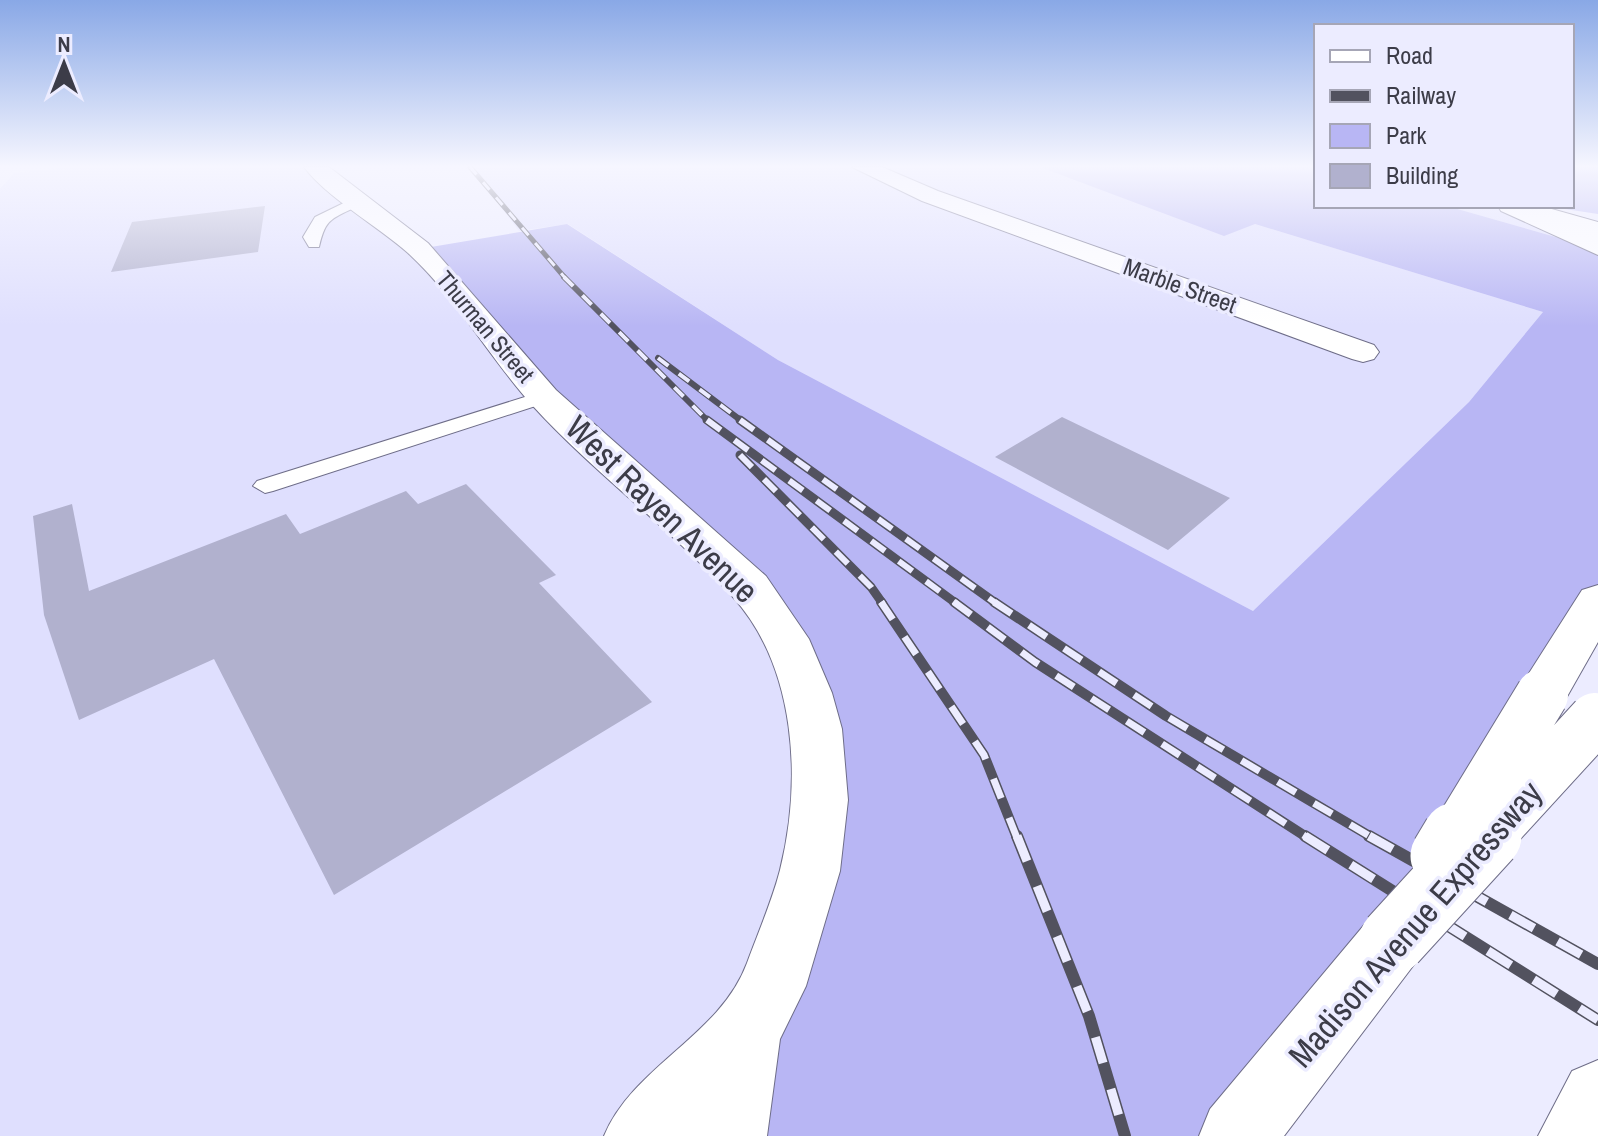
<svg xmlns="http://www.w3.org/2000/svg" width="1598" height="1136" font-family="'Archivo Narrow',sans-serif">
  <style>
    .built { fill: #dfdffe }
    .green { fill: #b8b6f4 }
    .building { fill: #b1b1ce }
    .lines { fill: none; stroke-linecap: round; stroke-linejoin: round }
    .lane-casing { stroke: #6e6d88; stroke-width: 2 }
    .street-casing { stroke: #6e6d88; stroke-width: 2 }
    .primary-casing { stroke: #6e6d88; stroke-width: 2 }
    .highway-casing { stroke: #6e6d88; stroke-width: 2 }
    .lane { fill: #fff; fill-rule: evenodd }
    .street { fill: #fff; fill-rule: evenodd }
    .primary { fill: #fff; fill-rule: evenodd }
    .highway { fill: #fff; fill-rule: evenodd }
    .rail-far4-casing { stroke: #52525f; stroke-width: 5 }
    .rail-far3-casing { stroke: #52525f; stroke-width: 6 }
    .rail-far2-casing { stroke: #52525f; stroke-width: 9 }
    .rail-far1-casing { stroke: #52525f; stroke-width: 10 }
    .rail-casing { stroke: #52525f; stroke-width: 12 }
    .rail-far4 { stroke: #ececff; stroke-width: 3; stroke-dasharray: 10; stroke-linecap: butt }
    .rail-far3 { stroke: #ececff; stroke-width: 4; stroke-dasharray: 13; stroke-linecap: butt }
    .rail-far2 { stroke: #ececff; stroke-width: 6; stroke-dasharray: 17; stroke-linecap: butt }
    .rail-far1 { stroke: #ececff; stroke-width: 7; stroke-dasharray: 21; stroke-linecap: butt }
    .rail { stroke: #ececff; stroke-width: 9; stroke-dasharray: 27; stroke-linecap: butt }
    .highway-bridge-far1-casing { stroke: #6e6d88; stroke-width: 54; stroke-linecap: butt }
    .highway-bridge-casing { stroke: #6e6d88; stroke-width: 69; stroke-linecap: butt }
    .highway-bridge-far1 { stroke: #fff; stroke-width: 52 }
    .highway-bridge { stroke: #fff; stroke-width: 67 }
    .labels { text-anchor: middle; stroke-width: 7; stroke-linejoin: round; paint-order: stroke }
    .far-street-label { font-size: 24px; fill: #3c3c48; stroke: #ececff }
    .near-street-label { font-size: 34px; fill: #3c3c48; stroke: #ececff }
  </style>
  <rect width="100%" height="100%" fill="#ececff"/>
  <!-- built -->
  <path class="built" d="M74,167H315L366,209L718,554L816,729L729,1136H0V189L14,173Z
    M471,167H1040L1255,224L1543,312L1469,402L1253,611L778,360L568,224L519,231Z
    M1447,206H1510L1598,249Z"/>
  <!-- green -->
  <path class="green" d="M1040,167H1311L1316,168V206H1447L1598,249V601L1235,1136H642L810,871L785,639L577,425L419,249L567,224L778,360L1253,611L1469,402L1543,312L1255,224L1224,236Z
    M1572,167H1598V214L1545,206H1572Z"/>
  <!-- building -->
  <path class="building" d="M265,206L258,252L111,272L132,222Z
    M1062,417L1230,498L1168,550L995,457Z
    M466,484L556,575L539,583L652,702L334,895L214,659L79,720L44,615L33,516L72,504L89,591L286,514L300,534L406,491L418,504Z"/>
  <g class="lines">
    <defs>
      <path id="lane" d="M356,197L361,198V204C332,220 326,216 319,247H309L303,237L315,217Z
        M544,391L551,393L554,397L551,401L273,491L265,493L253,486L257,481Z"/>
      <path id="street" d="M304,167H329L428,243L556,390L766,576L809,639L832,693L842,729L848,800L840,871L806,986L780,1039L767,1136H604C633,1066 720,1036 747,963C758,933 772,901 780,870C802,782 797,667 732,596C670,528 594,473 532,405C489,357 456,297 408,253C379,227 326,197 304,167Z
        M852,167H882L938,191L1374,345L1379,352L1374,359L1363,362L1352,359L922,201Z"/>
      <path id="primary" d="M1503,206H1541L1598,222V238L1506,211Z"/>
      <path id="highway" d="M1498,206H1530L1598,237V255L1501,211Z
        M1598,585V642L1560,709L1542,715L1524,709L1517,695L1524,681L1582,590Z
        M1393,908L1416,918L1425,940L1416,962L1284,1136H1199L1210,1109L1370,918Z
        M1598,1060V1136H1538L1572,1071Z"/>
    </defs>
    <!-- lane casing -->
    <use href="#lane" class="lane-casing"/>
    <!-- street casing -->
    <use href="#street" class="street-casing"/>
    <!-- primary casing -->
    <use href="#primary" class="primary-casing"/>
    <!-- highway casing -->
    <use href="#highway" class="highway-casing"/>
    <!-- lane -->
    <use href="#lane" class="lane"/>
    <!-- street -->
    <use href="#street" class="street"/>
    <!-- primary -->
    <use href="#primary" class="primary"/>
    <!-- highway -->
    <use href="#highway" class="highway"/>
    <defs>
      <path id="rail-far4" d="M470,167L566,279"/>
      <path id="rail-far3" d="M564,277L709,422
        M658,358L743,422"/>
      <path id="rail-far2" d="M707,420L957,604
        M740,420L997,604
        M740,455L871,587L883,604"/>
      <path id="rail-far1" d="M881,602L984,755L1017,838
        M954,602L1035,662L1308,838
        M994,602L1166,716L1373,838"/>
      <path id="rail" d="M1017,836L1089,1016L1125,1136
        M1305,836L1598,1020
        M1369,836L1598,964"/>
    </defs>
    <!-- rail-far4 casing -->
    <use href="#rail-far4" class="rail-far4-casing"/>
    <!-- rail-far3 casing -->
    <use href="#rail-far3" class="rail-far3-casing"/>
    <!-- rail-far2 casing -->
    <use href="#rail-far2" class="rail-far2-casing"/>
    <!-- rail-far1 casing -->
    <use href="#rail-far1" class="rail-far1-casing"/>
    <!-- rail casing -->
    <use href="#rail" class="rail-casing"/>
    <!-- rail-far4 -->
    <use href="#rail-far4" class="rail-far4"/>
    <!-- rail-far3 -->
    <use href="#rail-far3" class="rail-far3"/>
    <!-- rail-far2 -->
    <use href="#rail-far2" class="rail-far2"/>
    <!-- rail-far1 -->
    <use href="#rail-far1" class="rail-far1"/>
    <!-- rail -->
    <use href="#rail" class="rail"/>
    <defs>
      <path id="highway-bridge-far1" d="M1455,838L1542,695
        M1486,838L1595,719"/>
      <path id="highway-bridge" d="M1444,856L1456,836
        M1393,940L1488,836"/>
    </defs>
    <!-- highway-bridge-far1 casing -->
    <use href="#highway-bridge-far1" class="highway-bridge-far1-casing"/>
    <!-- highway-bridge casing -->
    <use href="#highway-bridge" class="highway-bridge-casing"/>
    <!-- highway-bridge-far1 -->
    <use href="#highway-bridge-far1" class="highway-bridge-far1"/>
    <!-- highway-bridge -->
    <use href="#highway-bridge" class="highway-bridge"/>
  </g>
  <!-- sky -->
  <linearGradient id="sky" x2="0" y2="1"><stop stop-color="#89a8e6"/><stop offset="0.51" stop-color="#f6f6ff"/><stop offset="1" stop-color="#f6f6ff" stop-opacity="0"/></linearGradient>
  <rect width="1598" height="326" fill="url(#sky)"/>
  <g class="labels">
    <!-- far-street labels -->
    <g class="far-street-label">
      <text transform="translate(1180 286) rotate(20)" y="8">Marble Street</text>
      <text transform="translate(485 327) rotate(50)" y="8">Thurman Street</text>
    </g>
    <!-- near-street labels -->
    <g class="near-street-label">
      <text transform="translate(662 509) rotate(44)" y="12">West Rayen Avenue</text>
      <text transform="translate(1415 924) rotate(-49)" y="12">Madison Avenue Expressway</text>
    </g>
  </g>
  <!-- legend -->
  <rect x="1314" y="24" width="260" height="184" fill="#ececff" stroke="#a6a6b6" stroke-width="2"/>
  <rect x="1330" y="50" width="40" height="12" fill="#ffffff" stroke="#a6a6b6" stroke-width="2"/>
  <text x="1386" y="64" font-size="24" fill="#3c3c48">Road</text>
  <rect x="1330" y="90" width="40" height="12" fill="#52525f" stroke="#a6a6b6" stroke-width="2"/>
  <text x="1386" y="104" font-size="24" fill="#3c3c48">Railway</text>
  <rect x="1330" y="124" width="40" height="24" fill="#b8b6f4" stroke="#a6a6b6" stroke-width="2"/>
  <text x="1386" y="144" font-size="24" fill="#3c3c48">Park</text>
  <rect x="1330" y="164" width="40" height="24" fill="#b1b1ce" stroke="#a6a6b6" stroke-width="2"/>
  <text x="1386" y="184" font-size="24" fill="#3c3c48">Building</text>
  <!-- north arrow -->
  <g transform="translate(64 64)" stroke="#ececff" stroke-width="6" paint-order="stroke">
  <path d="M0-6L14 30L0 20L-14 30Z" fill="#3c3c48"/>
  <text y="-12" font-size="22" font-weight="bold" text-anchor="middle" fill="#3c3c48">N</text>
  </g>
</svg>
